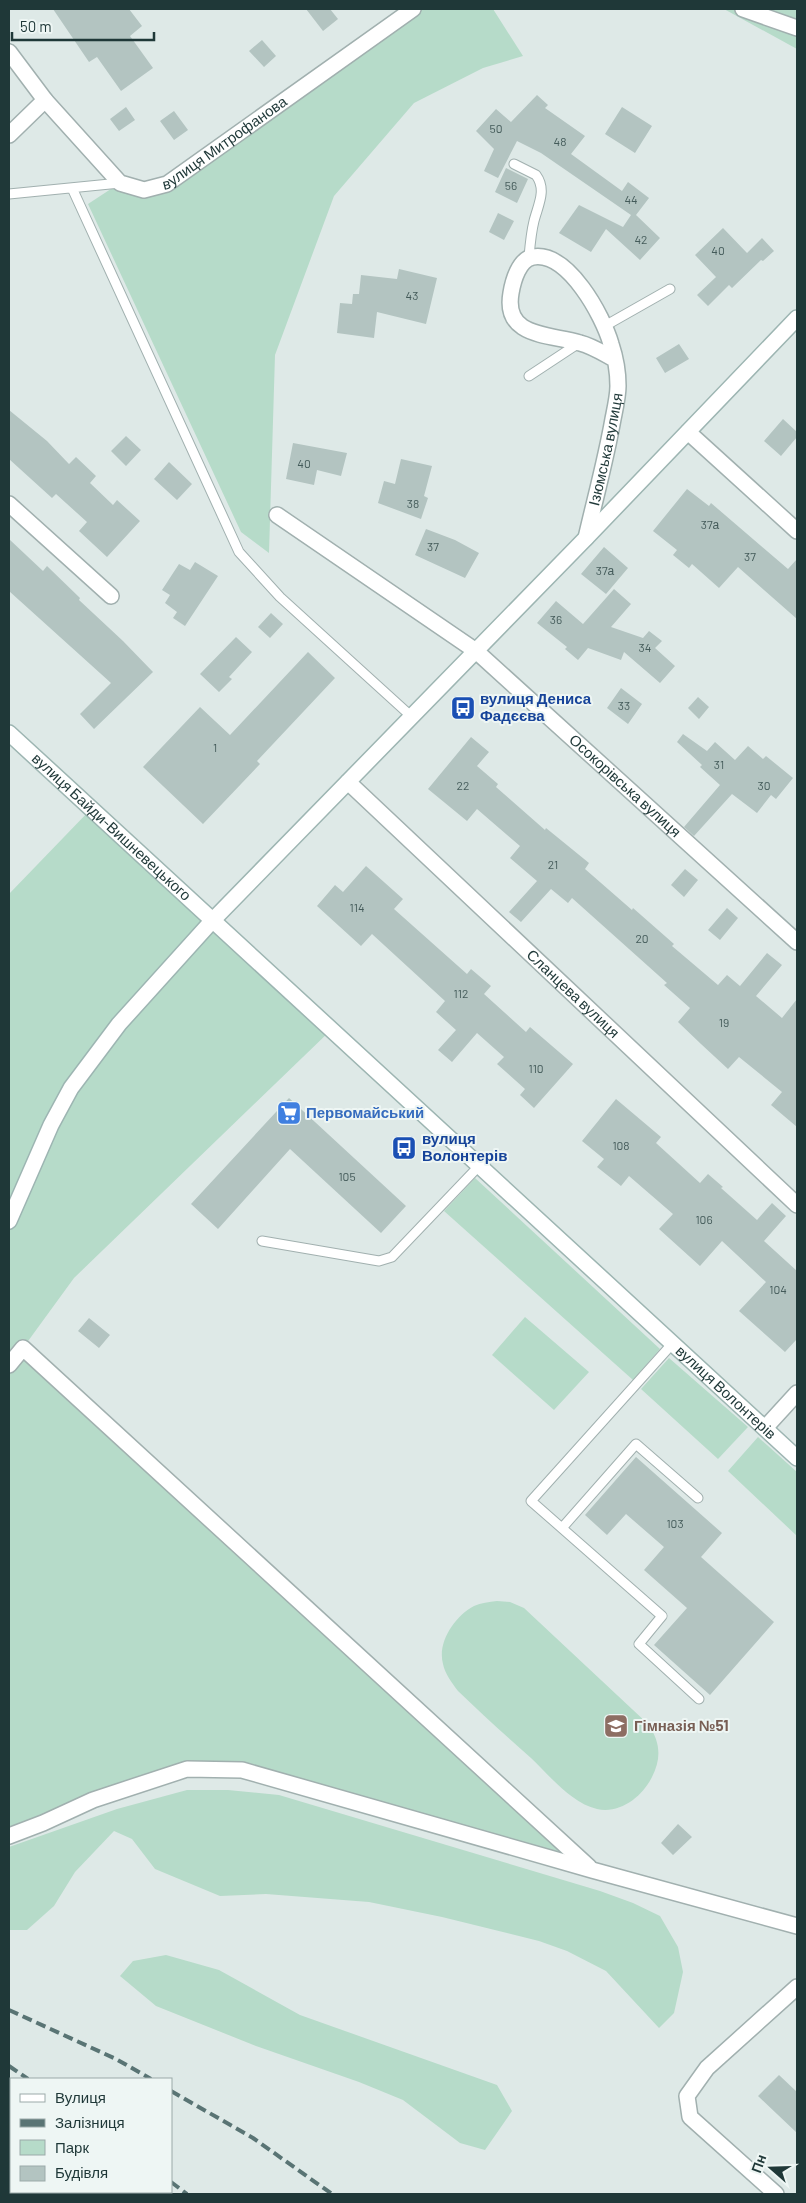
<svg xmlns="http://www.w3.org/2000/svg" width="806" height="2203" font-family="Barlow,sans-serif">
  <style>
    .green { fill: #b6dbc9 }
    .building { fill: #b3c4c1 }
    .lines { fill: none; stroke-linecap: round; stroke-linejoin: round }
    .lane-casing { stroke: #a1b0af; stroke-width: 11 }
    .street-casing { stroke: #a1b0af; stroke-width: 18 }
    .secondary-casing { stroke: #9db5b2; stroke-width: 18 }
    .lane { stroke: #fff; stroke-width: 9 }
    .street { stroke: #fff; stroke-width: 15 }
    .secondary { stroke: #fff; stroke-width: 15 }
    .rail { stroke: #597474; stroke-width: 4; stroke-dasharray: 10 5; stroke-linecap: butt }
    .labels { text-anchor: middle; stroke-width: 4; stroke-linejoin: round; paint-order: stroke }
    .number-label { font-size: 12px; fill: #445b5a }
    .street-label { font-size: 15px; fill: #1f3838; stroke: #eef6f4 }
    .transit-label { font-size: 15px; font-weight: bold; fill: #164399; stroke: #eef6f4; text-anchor: start }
    .shop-label { font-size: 15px; font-weight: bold; fill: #366cbe; stroke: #eef6f4; text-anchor: start }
    .education-label { font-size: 15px; font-weight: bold; fill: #785e54; stroke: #eef6f4; text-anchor: start }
  </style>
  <rect width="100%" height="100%" fill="#dee9e7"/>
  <!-- green -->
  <path class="green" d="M413,9H493L523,56L483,68L414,103L334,196L275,355L269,553L241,532L88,204L120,183L167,184Z
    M724,9H797V49Z
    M91,809L331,1030L74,1278L23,1348L592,1870L242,1770L187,1769L9,1836V894Z
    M475,1178L660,1349L633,1380L444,1211Z
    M525,1317L589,1372L554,1410L492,1355Z
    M669,1358L748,1427L718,1459L641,1389Z
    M758,1437L797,1472V1536L728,1471Z
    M497,1601L510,1602L524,1608L648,1724C660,1741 662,1758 652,1777C642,1797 620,1814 597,1809C571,1803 549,1775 531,1758C506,1736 482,1714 458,1691C452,1683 445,1674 443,1664C437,1642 455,1616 474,1606C481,1603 489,1602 497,1601Z
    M187,1790H228L279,1795L600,1891L633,1903L660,1916L678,1947L683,1972L674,2013L659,2028L606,1971L567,1951L539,1941L442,1917L369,1902L266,1894L220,1896L155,1869L132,1839L114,1831L75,1872L54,1906L27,1930H9V1847L117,1809Z
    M166,1955L219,1970L300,2015L497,2085L512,2111L485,2150L460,2143L403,2100L359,2082L256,2046L156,2006L120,1976L133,1961Z"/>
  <!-- building -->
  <path class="building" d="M53,9H129L142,26L130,36L153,68L121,91L97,57L89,62Z
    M306,9H330L338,19L323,31Z
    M262,40L276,56L264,67L249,51Z
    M537,95L548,105L545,108L585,136L571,154L622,191L628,182L649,198L636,215L660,238L640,260L606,229L591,252L559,233L579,205L623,227L631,215L541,153L517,141L498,178L484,171L494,149L476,131L496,109L511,122Z
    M126,107L135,120L119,131L110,119Z
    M622,107L652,126L635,153L605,134Z
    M174,111L188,130L174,140L160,121Z
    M506,168L528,179L517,203L495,192Z
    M498,213L514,221L504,240L489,232Z
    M723,228L747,253L762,238L774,251L763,261L761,260L732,288L729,285L708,306L697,295L716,277L695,255Z
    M399,269L437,278L426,324L377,312L374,338L337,333L340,303L352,304L353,294H359L361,275L397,279Z
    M679,344L689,359L665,373L656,358Z
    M9,410L47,441L69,464L76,457L96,476L90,483L113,505L117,500L140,521L107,557L79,531L87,522L56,494L52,498L9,459Z
    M783,419L797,432V437L781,456L764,441Z
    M126,436L141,450L126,466L111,451Z
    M293,443L347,453L341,476L317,470L314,485L286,479Z
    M401,459L432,466L424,496L428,498L421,519L378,503L384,481L395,484Z
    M169,462L192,484L177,500L154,479Z
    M687,489L709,506L711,503L788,569L797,559V619L738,567L719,588L692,564L689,568L673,555L677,550L653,531Z
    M426,529L455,540L479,553L465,578L415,555Z
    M9,539L43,571L47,566L80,598L79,600L123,641L153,672L94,729L80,714L111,683L9,591Z
    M604,547L628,568L606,594L581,574Z
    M195,562L218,576L185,626L173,618L177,612L165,603L170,595L162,590L179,564L190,570Z
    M614,589L631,604L611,627L643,638L649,631L662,641L655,648L675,666L660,683L624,652L621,660L588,648L578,660L565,649L567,647L537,623L556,601L583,624Z
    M271,613L283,624L270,638L258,627Z
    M236,637L252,652L229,677L232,679L219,692L200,674Z
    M308,652L335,678L257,761L260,764L203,824L143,767L200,707L230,735Z
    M621,688L642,704L628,724L607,708Z
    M698,697L709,707L699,719L688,708Z
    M683,734L707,751L715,742L735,760L748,746L763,759L766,756L793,778L776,799L771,795L757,813L732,794L694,836L684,827L720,785L700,767L702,765L677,742Z
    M471,737L489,752L477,766L498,784L496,787L545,830L546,828L589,863L585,869L632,910L633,908L674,944L672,946L718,985L727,975L740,986L767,953L782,965L756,996L782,1018L797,999V1127L771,1105L782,1092L739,1057L728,1069L701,1044L678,1022L690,1008L664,985L667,983L572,898L568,903L551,889L521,922L509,912L537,881L510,858L520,846L477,809L467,821L428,789Z
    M366,866L403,899L394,909L467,974L471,969L491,986L484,994L526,1032L530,1027L573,1064L534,1108L520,1095L525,1089L497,1064L504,1057L477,1033L452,1062L438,1050L456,1030L436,1012L445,1001L372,934L361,946L317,906L335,885L343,892Z
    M685,869L698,880L684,897L671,885Z
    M727,908L738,918L720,940L708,930Z
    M289,1098L406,1206L381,1233L290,1149L218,1229L191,1204Z
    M616,1099L661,1137L656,1143L700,1183L708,1174L723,1187L721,1188L757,1220L772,1203L786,1216L764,1241L797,1271V1339L785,1352L739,1311L766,1282L722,1241L700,1266L659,1229L673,1214L629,1176L621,1186L597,1167L604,1159L582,1141Z
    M89,1318L110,1335L99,1348L78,1331Z
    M636,1457L722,1533L701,1557L774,1622L710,1695L654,1645L687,1608L644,1570L664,1547L626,1514L607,1535L585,1515Z
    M678,1824L692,1837L673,1855L661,1843Z
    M779,2075L797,2092V2133L758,2096Z"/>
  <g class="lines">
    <defs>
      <path id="lane" d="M514,164L536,175C547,190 538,205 534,221C531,233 530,245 529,257
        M72,188L239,552L280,597L412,717
        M9,194L120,183
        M603,327L670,289
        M529,376L579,343
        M262,1241L379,1261L392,1257L479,1166
        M673,1343L531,1501L662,1616L639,1644L699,1699
        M562,1528L636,1444L698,1498"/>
      <g id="street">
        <path d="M743,9L797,28"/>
        <path d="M9,52L45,100L9,135"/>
        <path id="s1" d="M45,100L120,183L144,190L167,184L413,9"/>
        <path d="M688,432L797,531"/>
        <path d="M9,504L111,596"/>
        <path id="s2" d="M277,515L476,651L797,942"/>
        <path id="s3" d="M586,538C595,499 606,459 613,419C615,409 618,396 618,386C618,373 615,356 611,344C603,316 568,251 533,257C519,259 513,281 511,293C503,338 550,334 580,343C592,346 603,353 614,359"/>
        <path id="s4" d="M348,782L797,1205"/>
        <path d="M9,1365L23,1348L589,1867"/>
        <path d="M765,1428L797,1393"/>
        <path d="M9,1836L43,1823L93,1800L187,1769L242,1770L592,1870L797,1926"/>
        <path d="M776,2194L690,2117L687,2096L707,2068L797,1987"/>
      </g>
      <g id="secondary">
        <path id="s5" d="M9,733L797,1458"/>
        <path d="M9,1221L51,1125L71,1088L119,1024L212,921L586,538L797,318"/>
      </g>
    </defs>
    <!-- lane casing -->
    <use href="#lane" class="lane-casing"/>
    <!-- street casing -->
    <use href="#street" class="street-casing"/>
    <!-- secondary casing -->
    <use href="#secondary" class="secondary-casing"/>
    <!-- lane -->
    <use href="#lane" class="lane"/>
    <!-- street -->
    <use href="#street" class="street"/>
    <!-- secondary -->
    <use href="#secondary" class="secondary"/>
    <!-- rail -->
    <path class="rail" d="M9,2010L116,2059L151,2079
      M9,2066L28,2079
      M9,2083L11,2085
      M171,2091L253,2138L332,2194
      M171,2182L187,2194
      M160,2192L163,2194"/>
  </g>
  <!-- icons -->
  <defs>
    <symbol id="bus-square" viewBox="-11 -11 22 22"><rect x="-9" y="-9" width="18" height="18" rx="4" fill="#1a4fb4" stroke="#eef6f4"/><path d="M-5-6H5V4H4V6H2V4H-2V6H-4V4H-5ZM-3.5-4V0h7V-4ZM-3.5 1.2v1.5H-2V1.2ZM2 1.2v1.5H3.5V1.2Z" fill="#fff"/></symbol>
    <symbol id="supermarket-square" viewBox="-11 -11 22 22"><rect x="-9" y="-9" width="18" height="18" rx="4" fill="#3f7fe0" stroke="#eef6f4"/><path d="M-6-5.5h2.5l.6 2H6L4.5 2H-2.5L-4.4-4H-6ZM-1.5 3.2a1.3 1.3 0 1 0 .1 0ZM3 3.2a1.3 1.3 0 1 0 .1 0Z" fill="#fff"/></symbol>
    <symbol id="school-square" viewBox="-11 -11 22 22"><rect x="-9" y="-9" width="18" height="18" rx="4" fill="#8d6e63" stroke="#eef6f4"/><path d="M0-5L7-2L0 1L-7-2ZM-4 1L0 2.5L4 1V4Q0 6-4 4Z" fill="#fff"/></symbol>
  </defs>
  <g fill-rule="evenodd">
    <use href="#bus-square" x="449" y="694" width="28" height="28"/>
    <use href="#supermarket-square" x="275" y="1099" width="28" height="28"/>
    <use href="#bus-square" x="390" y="1134" width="28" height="28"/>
    <use href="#school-square" x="602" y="1712" width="28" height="28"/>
  </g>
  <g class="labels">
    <!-- number labels -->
    <g class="number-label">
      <text x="496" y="133">50</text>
      <text x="560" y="146">48</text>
      <text x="511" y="190">56</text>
      <text x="631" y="204">44</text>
      <text x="641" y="244">42</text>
      <text x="718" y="255">40</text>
      <text x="412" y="300">43</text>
      <text x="304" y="468">40</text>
      <text x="413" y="508">38</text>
      <text x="710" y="529">37а</text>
      <text x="433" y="551">37</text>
      <text x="750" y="561">37</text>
      <text x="605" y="575">37а</text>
      <text x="556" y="624">36</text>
      <text x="645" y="652">34</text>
      <text x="624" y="710">33</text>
      <text x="215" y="752">1</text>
      <text x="719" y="769">31</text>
      <text x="463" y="790">22</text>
      <text x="764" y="790">30</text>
      <text x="553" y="869">21</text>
      <text x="357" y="912">114</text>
      <text x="642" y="943">20</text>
      <text x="461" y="998">112</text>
      <text x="724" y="1027">19</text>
      <text x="536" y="1073">110</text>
      <text x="621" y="1150">108</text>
      <text x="347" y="1181">105</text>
      <text x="704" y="1224">106</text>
      <text x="778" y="1294">104</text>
      <text x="675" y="1528">103</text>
    </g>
    <!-- street labels -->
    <g class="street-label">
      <text dy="5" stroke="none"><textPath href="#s1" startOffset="231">вулиця Митрофанова</textPath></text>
      <text dy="5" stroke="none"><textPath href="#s3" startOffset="91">Ізюмська вулиця</textPath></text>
      <text dy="5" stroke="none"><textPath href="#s2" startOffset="442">Осокорівська вулиця</textPath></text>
      <text dy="5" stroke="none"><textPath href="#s5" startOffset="139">вулиця Байди-Вишневецького</textPath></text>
      <text dy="5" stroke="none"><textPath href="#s4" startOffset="309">Сланцева вулиця</textPath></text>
      <text dy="5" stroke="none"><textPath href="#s5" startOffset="974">вулиця Волонтерів</textPath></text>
    </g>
    <!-- transit labels -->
    <g class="transit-label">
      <text x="480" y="704">вулиця Дениса<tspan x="480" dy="17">Фадєєва</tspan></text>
      <text x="422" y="1144">вулиця<tspan x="422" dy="17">Волонтерів</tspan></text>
    </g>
    <!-- shop labels -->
    <g class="shop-label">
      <text x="306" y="1118">Первомайський</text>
    </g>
    <!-- education labels -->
    <g class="education-label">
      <text x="634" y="1731">Гімназія №51</text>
    </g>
  </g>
  <!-- border -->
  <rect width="806" height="2203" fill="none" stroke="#1f3838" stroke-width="20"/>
  <!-- legend -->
  <rect x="10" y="2078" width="162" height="115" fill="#eef6f4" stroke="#9baaa9"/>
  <rect x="20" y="2094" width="25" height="8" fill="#ffffff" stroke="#9baaa9"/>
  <text x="55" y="2103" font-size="15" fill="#1f3838">Вулиця</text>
  <rect x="20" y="2119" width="25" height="8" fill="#597474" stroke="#9baaa9"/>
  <text x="55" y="2128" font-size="15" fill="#1f3838">Залізниця</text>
  <rect x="20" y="2140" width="25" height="15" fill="#b6dbc9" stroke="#9baaa9"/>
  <text x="55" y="2153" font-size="15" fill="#1f3838">Парк</text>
  <rect x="20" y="2166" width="25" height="15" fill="#b3c4c1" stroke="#9baaa9"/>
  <text x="55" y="2178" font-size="15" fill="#1f3838">Будівля</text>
  <!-- north arrow -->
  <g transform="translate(771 2168) rotate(290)" stroke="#eef6f4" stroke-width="4" paint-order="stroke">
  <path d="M0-4L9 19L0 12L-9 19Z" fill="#1f3838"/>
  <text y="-8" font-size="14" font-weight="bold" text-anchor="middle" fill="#1f3838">Пн</text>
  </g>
  <!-- scale -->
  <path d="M12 32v8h142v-8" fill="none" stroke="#1f3838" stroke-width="2.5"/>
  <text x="20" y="32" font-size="15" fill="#1f3838" stroke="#eef6f4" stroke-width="4" paint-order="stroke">50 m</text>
</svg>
